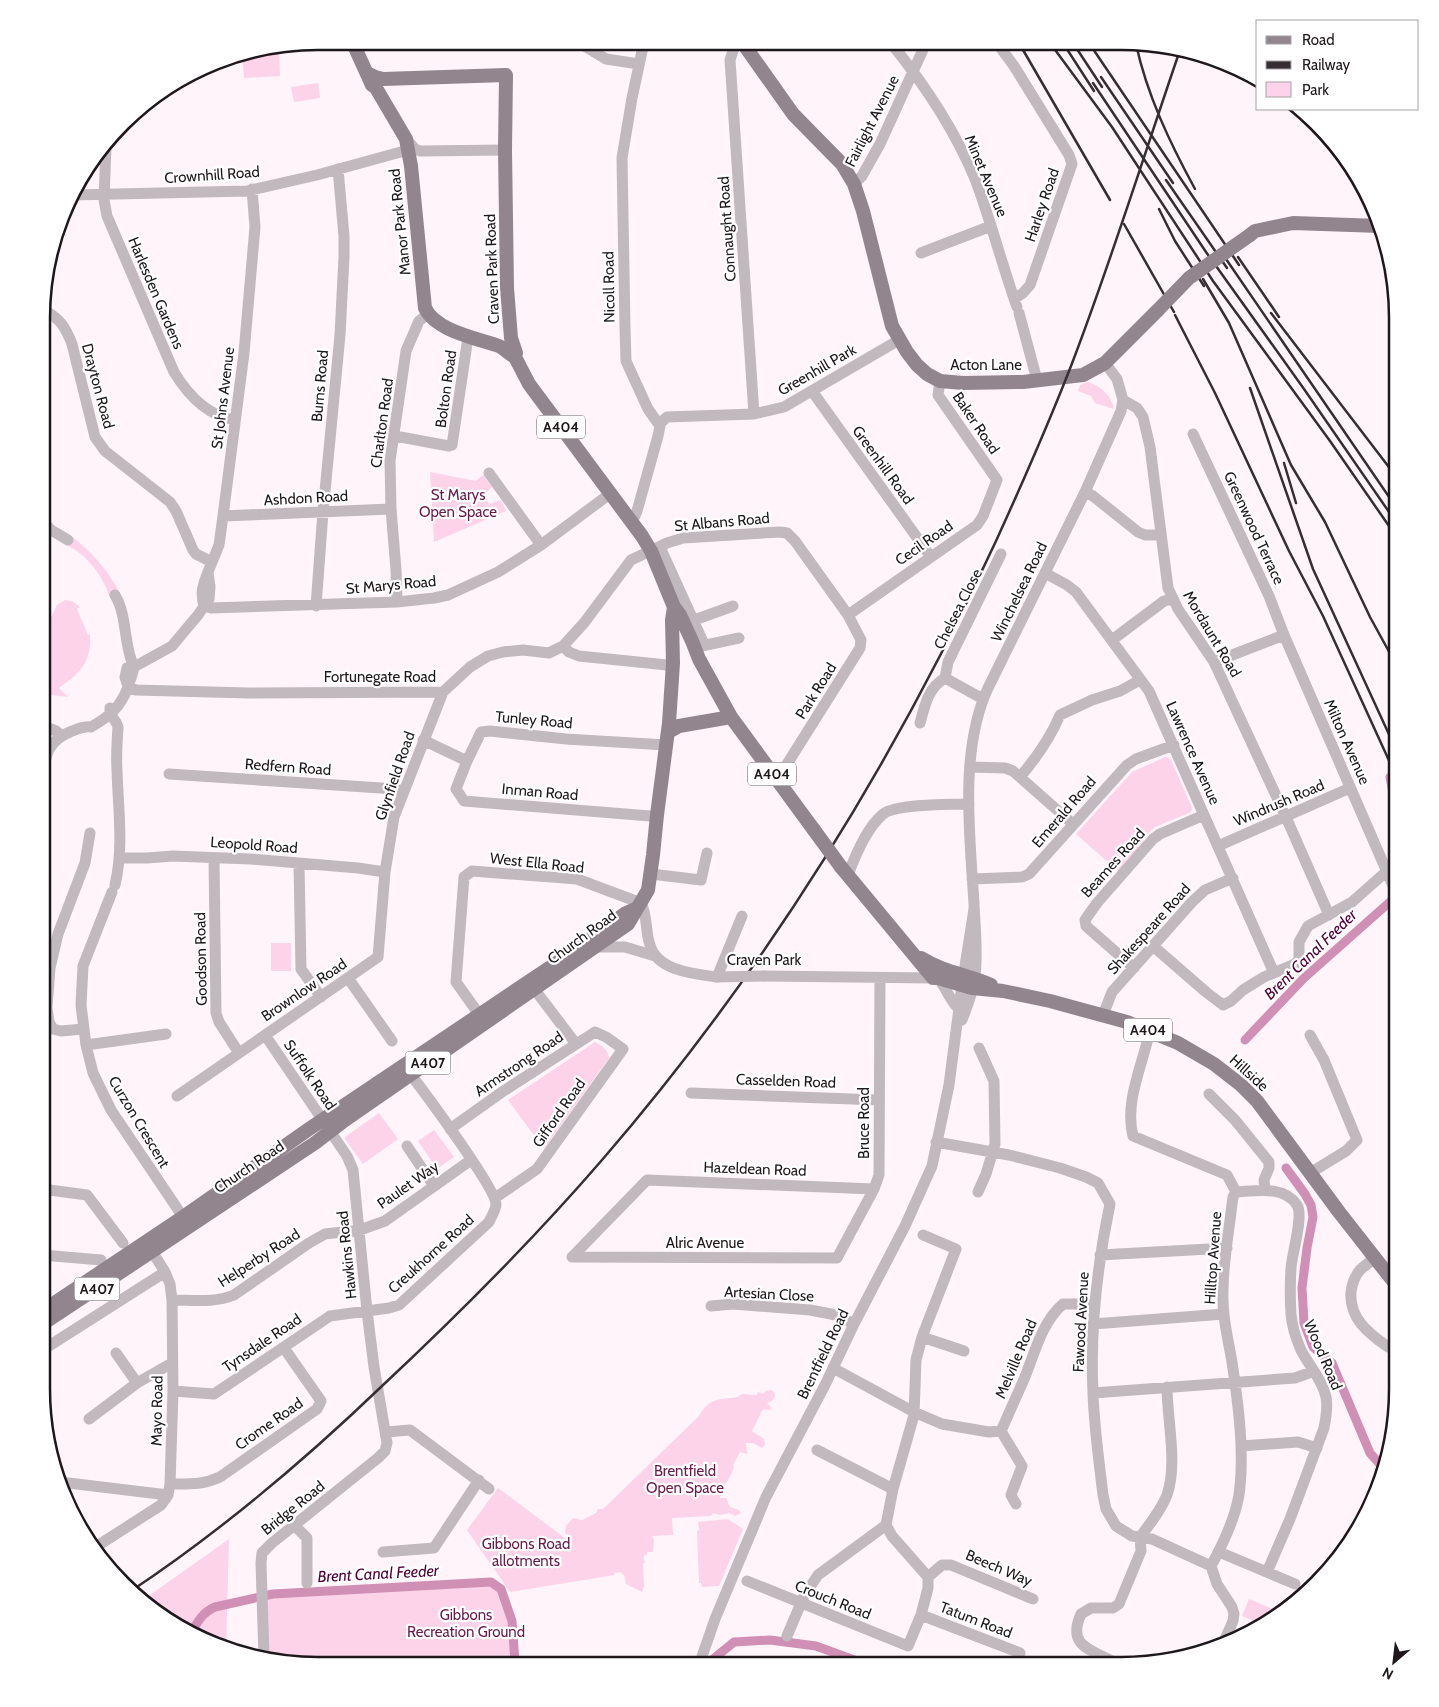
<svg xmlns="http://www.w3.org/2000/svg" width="1439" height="1707" font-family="Cabin,sans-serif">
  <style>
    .green { fill: #fcd3e9 }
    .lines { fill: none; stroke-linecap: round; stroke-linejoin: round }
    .canal { stroke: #d090b5; stroke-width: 9 }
    .minor { stroke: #c1b9bd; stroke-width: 11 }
    .major { stroke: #93858d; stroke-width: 14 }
    .rail { stroke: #352e32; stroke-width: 2.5 }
    .minor-bridge { stroke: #c1b9bd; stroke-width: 11 }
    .major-bridge { stroke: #93858d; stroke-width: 14 }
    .labels { text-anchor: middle; stroke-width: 4.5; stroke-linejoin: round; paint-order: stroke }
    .shield { fill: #fff; stroke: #625d5f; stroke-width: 1 }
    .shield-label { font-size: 14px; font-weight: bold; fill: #1e171b }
    .street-label { font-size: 15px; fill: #1e171b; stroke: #fff }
    .park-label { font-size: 15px; fill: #671c4d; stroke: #fff }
    .water-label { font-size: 16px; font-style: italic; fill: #4f0138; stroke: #fff }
    .rim { fill: none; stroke: #1e171b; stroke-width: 2.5 }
  </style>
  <rect width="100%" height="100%" fill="#fff4f9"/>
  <!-- green -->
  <path class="green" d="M279,48L280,76L244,78L242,54Z
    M318,83L320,98L294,102L291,87Z
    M1088,382C1102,387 1111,395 1114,409L1095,403L1091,396L1078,391L1080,385Z
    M430,472L476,481L483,475L492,487L484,495L489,504L501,500L506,511L434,542Z
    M71,536C92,552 107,569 120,593L110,598C103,576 87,554 66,545Z
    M65,600L72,601L80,607L77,609L88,635L90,634C92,662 80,673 59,688L68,697L43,694V634L57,605Z
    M1165,757H1167L1171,760L1192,808L1191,812L1155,827L1148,833L1139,848L1118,871L1076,834L1132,772Z
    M271,943H291V971H271Z
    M595,1042C602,1046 608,1049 609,1058L544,1149L508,1100Z
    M379,1113L398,1139L363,1164L345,1139V1137Z
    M434,1130L454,1157L437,1169L418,1141Z
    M771,1390L774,1392L775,1396L772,1401L767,1403L771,1407L770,1410L763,1409L752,1431L764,1439L765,1445L762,1448L753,1443H746L747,1454L740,1452L733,1465L734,1468C730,1479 722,1486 720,1498H726L730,1507L739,1510L741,1513L735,1516L729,1513L720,1515L713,1513L711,1516L672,1518L673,1535L652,1536L654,1540L653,1552H647V1554L643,1557L645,1562L643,1564L644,1586L642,1592L626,1584L624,1575L620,1572L614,1573L615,1575L510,1592L467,1530L498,1488L570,1542L572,1538L565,1533L566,1526L573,1518L582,1520L596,1513L598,1509H603L699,1416C710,1397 719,1400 738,1397L742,1394L757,1395L758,1392L764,1394L766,1391Z
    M728,1519L743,1529L719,1586L702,1587L701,1583H699L697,1531L699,1530L698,1522Z
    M229,1539L226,1650L179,1629L143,1600Z
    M492,1579L500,1593L510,1622L514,1665H299L267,1659L264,1595L275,1591Z
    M1249,1599L1280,1612V1613L1264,1625L1242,1616Z"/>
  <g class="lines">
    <!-- canal -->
    <path class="canal" d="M1390,777L1397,815
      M1245,1040L1303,979L1392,900L1397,892
      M1286,1168L1305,1194L1311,1205L1313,1217L1307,1248L1302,1288L1304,1323L1313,1347L1332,1363L1370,1453L1385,1470
      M191,1634C197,1622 203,1612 215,1607L273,1594L491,1582L501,1589L512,1621L515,1662L517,1665
      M693,1665L712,1660L734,1642L770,1640L816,1646L868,1665"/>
    <!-- minor -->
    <path class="minor" d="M578,42L606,59L639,64
      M736,42L730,60L754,414
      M891,43C924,84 955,130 975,179C991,221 1002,265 1017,307
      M997,43L1014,66L1069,155L1072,164L1030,285L1023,293L1014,299
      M406,139L415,149L420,151L505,150
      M106,146L104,200L107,216L174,372C188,395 207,416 235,420
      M854,184L862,176L880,144L926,43
      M73,195L247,191L317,175L408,150
      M921,253L991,226
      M44,310C60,319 65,326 72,344L95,437L105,451L170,502L176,511L193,550L196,554L212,562
      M1019,313L1037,380
      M1105,363L1117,379L1123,400L1137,408L1143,417L1150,447L1168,588L1178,609L1214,662L1286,817L1329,915
      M812,391L931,557
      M659,424L667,417L754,414L784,407L899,340
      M1193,434L1269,596L1284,635L1397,895
      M395,436L449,446L452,445L467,344L470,337
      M489,473L541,545
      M1085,492L1093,496L1138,532L1145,535H1160
      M223,516L391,509
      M631,519L635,516L637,511L658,436L660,426L648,409L626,361L625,328L622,158L632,98L644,42
      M43,522L51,530L68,540
      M660,547L704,644
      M1045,573L1067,585L1076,592L1149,691L1274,973
      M397,602L396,570L391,509L390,461L406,351L419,321L428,314
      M204,606L211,608L397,602L434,598L448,595L498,572L541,545L611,493
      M204,606C200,593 203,584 208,572
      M316,606L323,512L340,335L344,257V236L338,169
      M848,615L977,525L983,516L997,480L938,395L940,381
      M686,623L733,606
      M1112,640L1164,601L1173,599
      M563,646L569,652L579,656L667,665L673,663
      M697,647L739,638
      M1214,662L1284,635
      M945,678L948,662L1001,554
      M945,678L983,699
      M128,687L136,690L248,693L443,692L470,667L488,656L503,652L523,650L549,653L563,646L584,623L631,560L667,543L683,538L780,532L787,533L795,541L848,615L861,640L860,648L777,780
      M128,687L125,677L127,668L134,667L172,646L198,615L209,599L210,587L208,572L219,545L223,516L244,353L255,227L252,189
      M110,708V714L116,722L118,727C117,742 116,756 117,770C118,808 124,847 115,885
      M920,723C925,705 928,688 945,678
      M43,726L56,731L61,735
      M423,740L467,761
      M970,767L1005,768L1013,771L1073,824
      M169,774L396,789L404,791
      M1020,777C1037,757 1050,739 1060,715L1092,700L1120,691L1140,680
      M43,779C44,756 48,740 72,731C78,729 84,726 91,727C110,716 120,708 128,687C130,680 133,674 134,667C123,645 128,617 115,595
      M657,815L650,816L464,801L456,789L467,761L481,732L490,731L566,739L666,745
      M1218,846L1350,788
      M120,858H147L173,856L250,859L358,868L385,872
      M214,858L216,1013L219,1022L239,1053
      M299,864L301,969L321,997
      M651,874L701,880L707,853
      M848,875C855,856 867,828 882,815C894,803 951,805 969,804
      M972,879L1022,877L1029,874L1127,765L1136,759L1174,745
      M112,892L83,966L81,1005L86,1045L93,1073L111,1110L183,1217
      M1153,946L1206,992L1223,1005L1231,1001L1243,990L1264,977L1295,964L1299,959V942L1308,926L1352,902L1387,871
      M598,947H625L655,956
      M1134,968L1086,926L1085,920L1097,903L1153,839L1160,834L1204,815
      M764,976L933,978
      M348,978L392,1041
      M938,978C946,988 950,1000 958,1008
      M535,990L576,1044
      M1103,1015L1112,992L1192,902L1205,890L1233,878
      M483,1020L456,982L464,877L472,871L577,879L641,903C648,917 645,931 650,945C657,971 695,974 717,977L742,916
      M962,1020C967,1006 974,991 975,976C978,952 975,928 974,904C970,836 959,751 988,688L1085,492L1121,411L1123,400
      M83,1029L61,1031L53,1029L49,1022L47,1008L50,968L58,934L85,863L90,833
      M1150,1030C1143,1064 1124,1102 1133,1136L1227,1175L1236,1192
      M86,1045L166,1034
      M691,1093L879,1100
      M1209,1094L1235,1120L1269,1162V1168L1264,1180L1265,1190
      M177,1096L378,957L385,872L394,817L443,692
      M450,1129L502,1092L595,1032L606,1037L623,1049L537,1169L495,1198
      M936,1142L1009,1155L1060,1168L1086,1177L1098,1183L1110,1204C1097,1266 1090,1329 1093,1393C1094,1426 1099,1461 1103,1495L1106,1509L1116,1526L1132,1536L1152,1539L1211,1566
      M407,1146L434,1186
      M1310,1173L1346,1151L1357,1140L1324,1060L1310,1035
      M42,1189L87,1195L123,1243
      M978,1192L986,1174L995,1144L994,1081L979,1048
      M1236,1192C1255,1191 1284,1185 1297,1205C1304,1216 1292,1253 1291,1268C1290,1283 1290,1298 1291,1314C1292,1326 1296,1339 1301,1350C1309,1366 1322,1379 1326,1397C1328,1407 1326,1418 1324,1428L1290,1519L1267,1572
      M42,1255L101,1260
      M1100,1255L1227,1248
      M572,1257L837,1258L874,1189L879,1175L880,979
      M572,1257L647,1180L874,1189
      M1375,1258C1370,1262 1364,1266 1360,1270C1355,1276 1352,1284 1351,1292C1349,1318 1368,1333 1388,1347
      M172,1300C194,1300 214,1303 234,1295L309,1243L325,1234L360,1230L385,1221L471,1160
      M711,1306L733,1304L810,1310L836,1315L854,1324
      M1093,1324L1224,1314
      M922,1337L964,1351
      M41,1351L165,1272
      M116,1353L137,1383
      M833,1368L914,1412L942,1424L989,1432L1001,1431
      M173,1391L214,1394L330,1316L389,1308L399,1305L489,1222C491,1217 496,1210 496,1204C496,1189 425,1093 411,1075
      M1093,1393L1295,1378L1314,1371
      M89,1419L137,1383L172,1363
      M1001,1431C1009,1413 1017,1395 1025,1377C1035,1352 1042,1322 1063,1304H1095
      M1001,1431L1022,1466L1011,1495L1016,1504
      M386,1432L410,1430L489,1489
      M1241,1446L1298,1442L1317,1448
      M817,1450L893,1489
      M60,1482L168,1495
      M170,1484C189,1484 203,1485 220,1477L317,1409L321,1401L284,1348
      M294,1525L307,1538V1583
      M886,1525L893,1489L914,1415L916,1360L922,1337L956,1249L923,1235
      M1140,1537C1150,1524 1161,1510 1167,1495C1178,1463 1167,1420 1167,1387
      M94,1548L161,1505L168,1495L170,1484L173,1391L172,1300L170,1284L165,1272L148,1245
      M383,1552L434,1548L479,1480
      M1219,1552L1295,1584
      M1211,1566C1223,1544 1238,1512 1240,1487C1244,1446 1238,1403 1232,1362C1228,1339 1222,1315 1223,1291C1223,1262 1229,1232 1232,1204L1233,1197L1236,1192
      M1211,1566L1217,1584L1232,1607L1234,1614L1233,1621L1223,1644
      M928,1577L942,1565H951L1033,1599
      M747,1581L908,1646L921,1615L928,1588V1577L892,1536L886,1525
      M921,1615L1020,1653
      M787,1636L804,1596L818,1575L886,1525
      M264,1658L261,1563L262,1553L272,1543L378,1458L385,1451L387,1443L374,1367L367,1311L353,1170L347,1156L265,1035
      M1112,1661C1089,1649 1067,1645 1081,1614L1091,1608H1113L1119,1604L1141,1551L1140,1537
      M699,1665L715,1619L766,1497L825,1385L854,1324L905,1226L932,1166L949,1085L962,985L974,909"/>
    <!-- major -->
    <path class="major" d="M352,41L372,85L376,88L406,139L411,166L425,308C436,331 476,338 499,346C505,349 509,354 515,357
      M742,42L793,114L842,164L854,184L863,211L892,326L907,352L917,365L927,374L940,381L963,383L1023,382L1083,375L1105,363L1157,311
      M367,73L375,77L383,79L506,75L505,150L507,288L511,338L516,353L515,357L529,384L642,536L651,551L674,607L680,615L692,641L699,659L731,717L814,830
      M1250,235L1255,231L1293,223L1380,226
      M668,732L679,726L731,717
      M841,867L933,978H938L972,988L1003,991L1050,1001L1127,1022L1178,1043L1214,1064L1241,1085L1257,1101L1339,1212L1397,1286
      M921,958C945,973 966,974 991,985
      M41,1312L183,1217L309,1129L561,960L626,913L637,908
      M41,1325L315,1143L345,1120L628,924L648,890L653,855L657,815L669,723L673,663L672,620L674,607"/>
    <!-- rail -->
    <path class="rail" d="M1019,43L1110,200
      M1050,43L1112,127L1213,281L1330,441L1398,539
      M1063,43L1094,91
      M1073,43L1102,87
      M1089,43L1239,265
      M1136,44C1147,95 1170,143 1195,189
      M1101,77L1173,183
      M1093,83L1206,252L1304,389L1398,525
      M1166,180L1227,268
      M1159,209L1175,241L1204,286
      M1124,224L1174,312
      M1238,257L1279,317
      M1226,259L1398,510
      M1203,279L1229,323L1291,465L1325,522L1370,617L1398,668
      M1271,313L1398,479
      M1175,315L1215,393L1289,551L1323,616L1397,778
      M1250,388L1313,569L1398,754
      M1284,463L1296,503
      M131,1591C218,1533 306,1459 382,1386C459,1314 533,1240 602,1160C762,975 893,764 996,541C1022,484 1048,425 1071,366C1111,262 1144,155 1180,50"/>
    <!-- minor-bridge -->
    <path class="minor-bridge" d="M717,977L764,976"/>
    <!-- major-bridge -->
    <path class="major-bridge" d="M1157,311L1189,278L1250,235
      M814,830L841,867"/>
  </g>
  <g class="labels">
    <!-- shield labels -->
    <g class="shield">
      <rect x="537" y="415.5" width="48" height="23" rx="4"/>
      <rect x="748" y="762.5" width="48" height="23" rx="4"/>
      <rect x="1124" y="1018.5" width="48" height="23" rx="4"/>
      <rect x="405.5" y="1051.5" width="45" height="23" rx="4"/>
      <rect x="74.5" y="1277.5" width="45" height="23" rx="4"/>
    </g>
    <g class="shield-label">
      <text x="561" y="432">A404</text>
      <text x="772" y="779">A404</text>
      <text x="1148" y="1035">A404</text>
      <text x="428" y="1068">A407</text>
      <text x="97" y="1294">A407</text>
    </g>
    <!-- street labels -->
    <g class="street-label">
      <text transform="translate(872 121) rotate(-63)" y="5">Fairlight Avenue</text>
      <text transform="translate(212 175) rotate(-4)" y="5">Crownhill Road</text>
      <text transform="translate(986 176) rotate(67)" y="5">Minet Avenue</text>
      <text transform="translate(1042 205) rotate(-71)" y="5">Harley Road</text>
      <text transform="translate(400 222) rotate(-96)" y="5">Manor Park Road</text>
      <text transform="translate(727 229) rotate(-94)" y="5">Connaught Road</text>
      <text transform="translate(492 269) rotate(-92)" y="5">Craven Park Road</text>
      <text transform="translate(609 287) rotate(-91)" y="5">Nicoll Road</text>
      <text transform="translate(156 293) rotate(67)" y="5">Harlesden Gardens</text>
      <text x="986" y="370">Acton Lane</text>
      <text transform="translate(817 370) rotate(-30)" y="5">Greenhill Park</text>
      <text transform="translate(98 386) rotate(75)" y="5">Drayton Road</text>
      <text transform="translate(320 386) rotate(-85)" y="5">Burns Road</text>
      <text transform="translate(446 389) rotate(-82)" y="5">Bolton Road</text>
      <text transform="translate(223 398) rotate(-83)" y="5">St Johns Avenue</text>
      <text transform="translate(382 423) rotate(-82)" y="5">Charlton Road</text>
      <text transform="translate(976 423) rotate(56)" y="5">Baker Road</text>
      <text transform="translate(883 465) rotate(54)" y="5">Greenhill Road</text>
      <text transform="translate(306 498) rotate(-3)" y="5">Ashdon Road</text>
      <text transform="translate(722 522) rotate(-5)" y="5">St Albans Road</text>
      <text transform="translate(1254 528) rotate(65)" y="5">Greenwood Terrace</text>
      <text transform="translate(924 543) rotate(-35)" y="5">Cecil Road</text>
      <text transform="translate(391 585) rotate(-5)" y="5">St Marys Road</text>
      <text transform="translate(1019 592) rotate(-64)" y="5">Winchelsea Road</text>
      <text transform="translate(958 609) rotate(-63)" y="5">Chelsea Close</text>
      <text transform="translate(1212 634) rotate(59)" y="5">Mordaunt Road</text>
      <text x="380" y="682">Fortunegate Road</text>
      <text transform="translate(816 691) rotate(-58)" y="5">Park Road</text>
      <text transform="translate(534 720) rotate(5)" y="5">Tunley Road</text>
      <text transform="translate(1347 742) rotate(66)" y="5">Milton Avenue</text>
      <text transform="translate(1193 753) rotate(66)" y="5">Lawrence Avenue</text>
      <text transform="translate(288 767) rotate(4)" y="5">Redfern Road</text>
      <text transform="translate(395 776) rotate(-71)" y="5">Glynfield Road</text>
      <text transform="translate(540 792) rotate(5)" y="5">Inman Road</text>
      <text transform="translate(1279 803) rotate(-23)" y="5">Windrush Road</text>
      <text transform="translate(1064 812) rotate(-49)" y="5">Emerald Road</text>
      <text transform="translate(254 845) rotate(4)" y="5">Leopold Road</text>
      <text transform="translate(537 863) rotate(6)" y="5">West Ella Road</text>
      <text transform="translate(1113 863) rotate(-48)" y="5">Beames Road</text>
      <text transform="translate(1149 929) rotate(-48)" y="5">Shakespeare Road</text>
      <text transform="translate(582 937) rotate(-36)" y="5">Church Road</text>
      <text transform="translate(201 959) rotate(-91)" y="5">Goodson Road</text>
      <text x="764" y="965">Craven Park</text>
      <text transform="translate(304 990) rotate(-34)" y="5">Brownlow Road</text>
      <text transform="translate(519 1064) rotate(-34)" y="5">Armstrong Road</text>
      <text transform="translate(1249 1073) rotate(42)" y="5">Hillside</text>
      <text transform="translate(310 1075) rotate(56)" y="5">Suffolk Road</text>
      <text transform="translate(786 1081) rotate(2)" y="5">Casselden Road</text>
      <text transform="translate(559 1113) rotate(-55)" y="5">Gifford Road</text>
      <text transform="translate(139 1122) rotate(59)" y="5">Curzon Crescent</text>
      <text transform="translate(864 1123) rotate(-90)" y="5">Bruce Road</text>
      <text transform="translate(249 1167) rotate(-34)" y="5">Church Road</text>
      <text transform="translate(755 1169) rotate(2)" y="5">Hazeldean Road</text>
      <text transform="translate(408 1185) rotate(-35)" y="5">Paulet Way</text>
      <text x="705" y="1248">Alric Avenue</text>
      <text transform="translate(431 1254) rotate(-42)" y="5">Creukhorne Road</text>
      <text transform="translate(347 1255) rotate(-96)" y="5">Hawkins Road</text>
      <text transform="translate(259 1258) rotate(-33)" y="5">Helperby Road</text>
      <text transform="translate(1213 1258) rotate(-86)" y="5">Hilltop Avenue</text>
      <text transform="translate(769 1294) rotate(3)" y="5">Artesian Close</text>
      <text transform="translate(1081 1322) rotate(-87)" y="5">Fawood Avenue</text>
      <text transform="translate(262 1343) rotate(-34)" y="5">Tynsdale Road</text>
      <text transform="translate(823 1354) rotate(-64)" y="5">Brentfield Road</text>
      <text transform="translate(1323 1355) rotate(67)" y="5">Wood Road</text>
      <text transform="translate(1016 1359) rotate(-67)" y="5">Melville Road</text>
      <text transform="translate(157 1411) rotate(-89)" y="5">Mayo Road</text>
      <text transform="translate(269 1424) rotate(-35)" y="5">Crome Road</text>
      <text transform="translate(293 1508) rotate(-39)" y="5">Bridge Road</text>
      <text transform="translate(999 1568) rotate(23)" y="5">Beech Way</text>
      <text transform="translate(833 1600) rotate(22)" y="5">Crouch Road</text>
      <text transform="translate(976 1620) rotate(21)" y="5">Tatum Road</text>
    </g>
    <!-- park labels -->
    <g class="park-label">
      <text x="458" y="500">St Marys<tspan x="458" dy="17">Open Space</tspan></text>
      <text x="685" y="1476">Brentfield<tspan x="685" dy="17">Open Space</tspan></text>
      <text x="526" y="1549">Gibbons Road<tspan x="526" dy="17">allotments</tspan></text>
      <text x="466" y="1620">Gibbons<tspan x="466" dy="17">Recreation Ground</tspan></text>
    </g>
    <!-- water labels -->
    <g class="water-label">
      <text transform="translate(1310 954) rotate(-44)" y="6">Brent Canal Feeder</text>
      <text transform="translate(378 1573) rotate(-3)" y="6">Brent Canal Feeder</text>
    </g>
  </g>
  <!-- crop -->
  <path d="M0 0H1439V1707H0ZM318 50H1121A268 268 0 0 1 1389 318V1389A268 268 0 0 1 1121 1657H318A268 268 0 0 1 50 1389V318A268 268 0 0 1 318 50Z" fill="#fff" fill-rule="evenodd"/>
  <path class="rim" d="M318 50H1121A268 268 0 0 1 1389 318V1389A268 268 0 0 1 1121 1657H318A268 268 0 0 1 50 1389V318A268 268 0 0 1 318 50Z"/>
  <!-- legend -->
  <rect x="1256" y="20" width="162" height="90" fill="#ffffff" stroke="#a5a2a4"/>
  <rect x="1266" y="36" width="25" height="8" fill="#93858d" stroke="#a5a2a4"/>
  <text x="1302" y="45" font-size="15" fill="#1e171b">Road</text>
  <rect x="1266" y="61" width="25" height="8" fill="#352e32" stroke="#a5a2a4"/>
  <text x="1302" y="70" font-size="15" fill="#1e171b">Railway</text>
  <rect x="1266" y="82" width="25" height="15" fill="#fcd3e9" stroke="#a5a2a4"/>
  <text x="1302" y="95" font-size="15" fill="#1e171b">Park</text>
  <!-- north arrow -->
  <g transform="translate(1394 1662) rotate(208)" stroke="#ffffff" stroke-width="4" paint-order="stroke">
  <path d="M0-4L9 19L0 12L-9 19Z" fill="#1e171b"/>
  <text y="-8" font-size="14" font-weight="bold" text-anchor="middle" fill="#1e171b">N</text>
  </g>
</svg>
